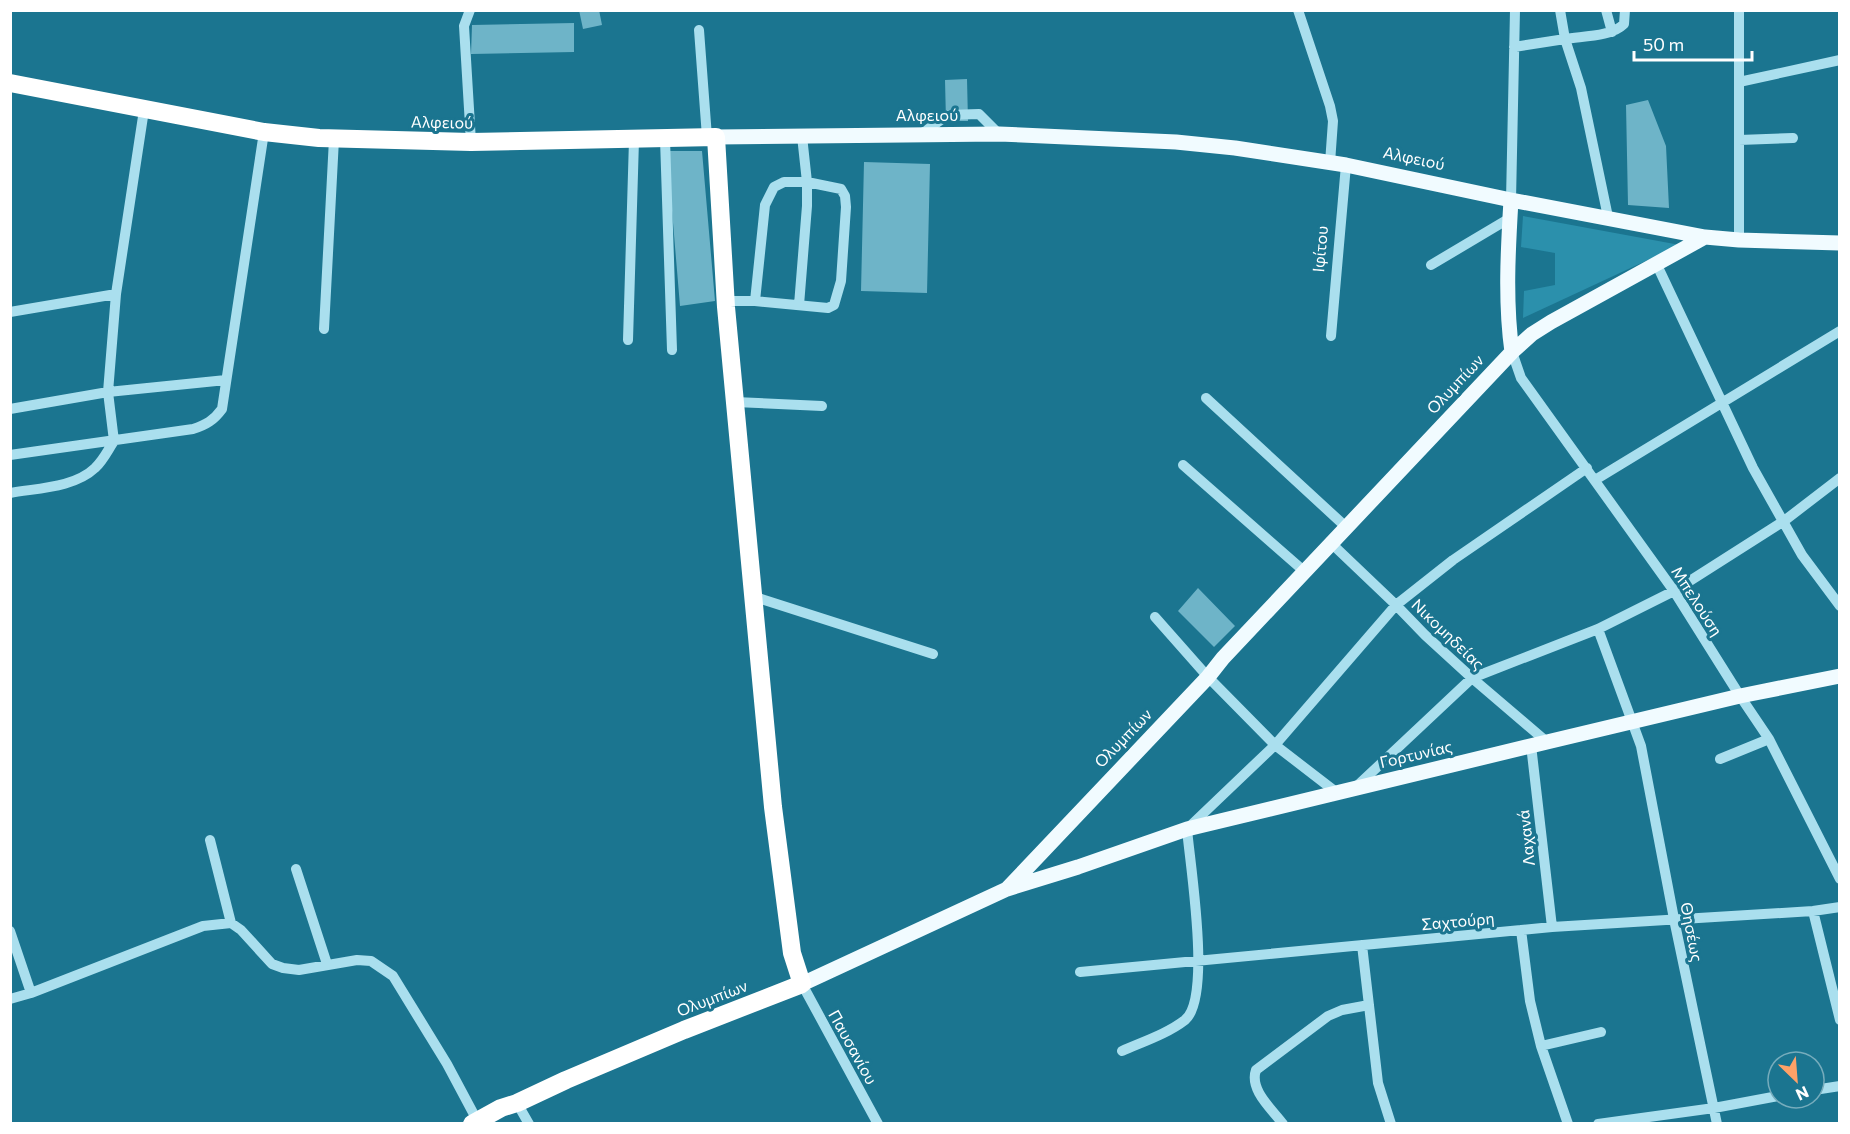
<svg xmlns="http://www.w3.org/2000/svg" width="1850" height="1134" font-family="Commissioner,sans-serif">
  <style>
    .green { fill: #2b90ac }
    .building { fill: #6eb4c8 }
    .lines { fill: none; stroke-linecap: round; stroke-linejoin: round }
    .minor { stroke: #aadfee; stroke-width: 10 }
    .major { stroke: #f1fbff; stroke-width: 15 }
    .highway { stroke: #fff; stroke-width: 18 }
    .labels { text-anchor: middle; stroke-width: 6; stroke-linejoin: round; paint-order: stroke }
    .street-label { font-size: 16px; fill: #fff; stroke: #1b7590 }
  </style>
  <rect width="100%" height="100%" fill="#1b7590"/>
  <!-- green -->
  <path class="green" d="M1523,216L1680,245L1523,318L1524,291L1555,285V253L1521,247Z"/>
  <!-- building -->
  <path class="building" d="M579,10H599L602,25L583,29Z
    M574,23V52L471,54L472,25Z
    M967,79L968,121H946L945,80Z
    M1648,100L1666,146L1669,208L1628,205L1626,105Z
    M667,151H702L715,301L680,306Z
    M864,162L930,164L927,293L861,291Z
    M1198,588L1235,626L1214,647L1178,611Z"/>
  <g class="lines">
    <!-- minor -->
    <path class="minor" d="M470,10L464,26L471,142
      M1298,10L1330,106L1333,121L1330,163
      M1560,10L1565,39C1583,36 1611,37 1624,24L1625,10
      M1606,10L1612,32
      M1739,10V240
      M699,30L707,137
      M1514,47L1565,39L1581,88L1608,217
      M1739,82L1840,60
      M921,134L948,115L979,114L999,134
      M665,139L672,350
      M1739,140L1793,138
      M1511,200L1515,10
      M1656,263L1753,468L1802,555L1840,606
      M1431,265L1510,218
      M725,301H755L828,308L834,305L841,281L846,207L845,196L841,189L807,182H784L774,187L765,205L755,301
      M799,305L807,206V182L802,136
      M10,312L116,294
      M324,329L334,139
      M1331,336L1346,165
      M628,340L634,140
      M1512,352L1521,378L1674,591L1740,696L1769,739L1840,879
      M1206,398L1346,527
      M735,402L822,406
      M10,409L108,392L116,294L144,110
      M10,455L193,429C206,425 214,420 222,409L264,132
      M1183,465L1305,572
      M1595,480L1840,331
      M10,493C37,488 74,488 95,468C103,461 108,450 114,441L108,392L226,380
      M1332,544L1396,605L1425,635L1472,678L1547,742
      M752,596L933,654
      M1155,617L1208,677L1275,745L1336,792
      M1598,629L1641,746L1675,924L1717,1124
      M1531,745L1552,927
      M1720,759L1769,739
      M1356,787L1472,678L1598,629L1674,591L1784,521L1840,478
      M210,840L231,923
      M296,869L327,964
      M1813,911L1840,1020
      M1521,930L1530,1001L1541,1046L1601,1032
      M10,931L31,993
      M1362,945L1378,1083L1391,1124
      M1080,972L1552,927L1813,911L1840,907
      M802,984L878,1124
      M10,999L31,993L203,926L231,923L241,930L272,964L283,968L299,970L357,960L371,961L393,976L447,1064L479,1124
      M1541,1046L1568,1124
      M1122,1051C1142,1042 1167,1034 1185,1020C1212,998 1190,865 1187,829L1275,745L1396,605L1453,560L1587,468
      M1814,1090L1840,1086
      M517,1103L529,1124
      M1283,1124C1272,1109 1249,1090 1256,1070L1328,1016L1342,1010L1369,1005
      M1598,1124L1714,1108L1778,1096"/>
    <!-- major -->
    <path class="major" d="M716,137L999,134L1176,142L1235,148L1346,165L1511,200L1705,237L1739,240L1840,243
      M1511,200C1508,250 1505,302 1512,352
      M1007,889L1078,867L1187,829L1547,742L1740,696L1840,676
      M802,984L1007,889L1208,677L1223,658L1512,352L1532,334L1551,322L1705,237"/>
    <!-- highway -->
    <path class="highway" d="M10,83L264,132L319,138L471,142L716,137L726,307L773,807L792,953L802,984L684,1030L566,1080L517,1103L501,1108L472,1124"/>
  </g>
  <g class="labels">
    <!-- street labels -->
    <g class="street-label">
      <text x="927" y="121">Αλφειού</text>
      <text transform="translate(442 122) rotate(1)" y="6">Αλφειού</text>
      <text transform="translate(1414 158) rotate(12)" y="6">Αλφειού</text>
      <text transform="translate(1320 249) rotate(-85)" y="6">Ιφίτου</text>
      <text transform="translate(1455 384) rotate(-47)" y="6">Ολυμπίων</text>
      <text transform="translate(1697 601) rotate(57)" y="6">Μπελούση</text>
      <text transform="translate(1448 634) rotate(44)" y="6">Νικομηδείας</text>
      <text transform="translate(1123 738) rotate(-46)" y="6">Ολυμπίων</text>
      <text transform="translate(1416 754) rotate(-13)" y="6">Γορτυνίας</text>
      <text transform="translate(1526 838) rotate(-96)" y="6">Λαχανά</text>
      <text transform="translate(1458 921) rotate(-5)" y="6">Σαχτούρη</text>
      <text transform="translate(1692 932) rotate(79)" y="6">Θησέως</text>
      <text transform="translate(712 998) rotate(-21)" y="6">Ολυμπίων</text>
      <text transform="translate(853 1047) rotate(61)" y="6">Παυσανίου</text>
    </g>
  </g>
  <!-- border -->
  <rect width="1850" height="1134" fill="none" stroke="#ffffff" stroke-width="24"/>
  <!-- north arrow -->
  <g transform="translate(1796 1080) rotate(155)"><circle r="28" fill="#1b7590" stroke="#76acbc" stroke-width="1.5"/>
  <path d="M0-4.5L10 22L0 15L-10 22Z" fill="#ffa167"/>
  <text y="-9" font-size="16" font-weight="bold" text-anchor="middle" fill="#ffffff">N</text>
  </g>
  <!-- scale -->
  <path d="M1634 51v9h118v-9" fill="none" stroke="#ffffff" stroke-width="3"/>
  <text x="1643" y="51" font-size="18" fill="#ffffff" stroke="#1b7590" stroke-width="4.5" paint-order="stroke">50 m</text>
</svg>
